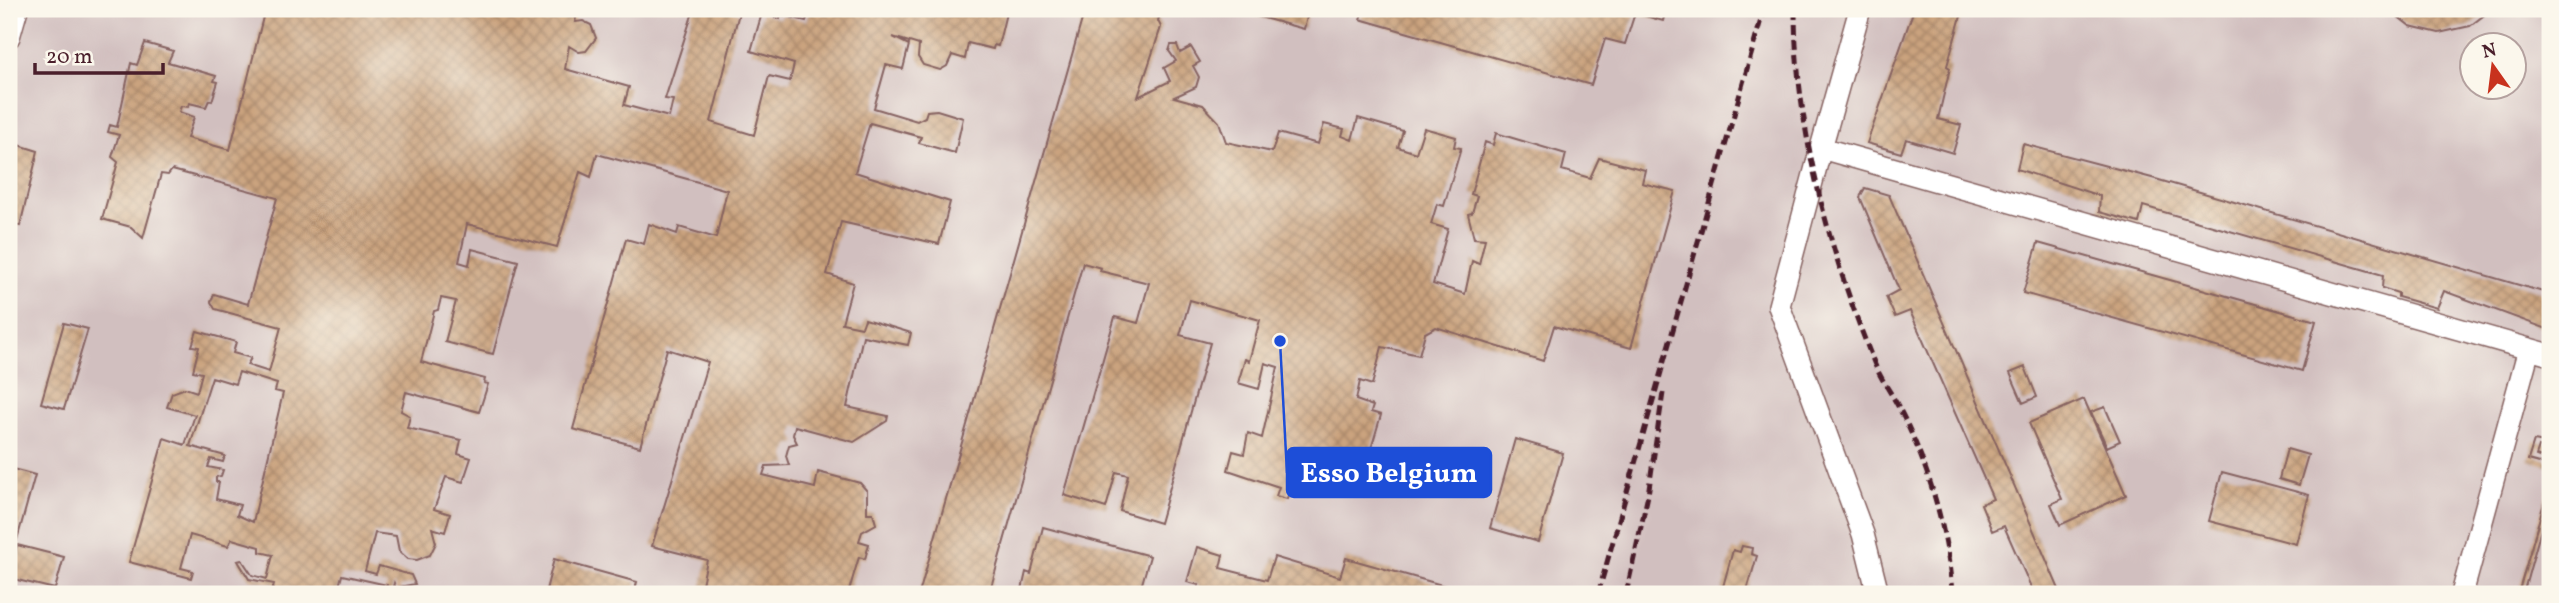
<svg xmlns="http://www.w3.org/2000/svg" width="2559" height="603" font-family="Vollkorn,serif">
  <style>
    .industrial { fill: #d1bfbf; fill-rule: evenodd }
    .building { fill: url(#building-cross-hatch); fill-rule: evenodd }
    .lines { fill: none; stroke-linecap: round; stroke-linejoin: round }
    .service-casing { stroke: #866260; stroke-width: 24 }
    .service { stroke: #fff; stroke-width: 21 }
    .rail { stroke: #4a1f2b; stroke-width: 5; stroke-dasharray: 10 5; stroke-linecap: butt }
    .leader { fill: none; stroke: #1d4ed8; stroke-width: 2.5 }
    .callout-dot { fill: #1d4ed8; stroke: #fbf7ec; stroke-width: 2.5 }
    .callout { fill: #1d4ed8; stroke: #1d4ed8; stroke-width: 2.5 }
    .callout-label { font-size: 28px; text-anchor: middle; font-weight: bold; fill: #fff }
  </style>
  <defs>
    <pattern id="building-cross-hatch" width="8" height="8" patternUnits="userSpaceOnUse" patternTransform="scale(1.75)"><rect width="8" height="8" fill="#caa37e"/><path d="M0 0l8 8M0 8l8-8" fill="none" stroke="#a68467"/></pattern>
  </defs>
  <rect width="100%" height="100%" fill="#fbf7ec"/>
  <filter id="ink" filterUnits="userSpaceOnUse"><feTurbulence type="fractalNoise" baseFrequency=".0143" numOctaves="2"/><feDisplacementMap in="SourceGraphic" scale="14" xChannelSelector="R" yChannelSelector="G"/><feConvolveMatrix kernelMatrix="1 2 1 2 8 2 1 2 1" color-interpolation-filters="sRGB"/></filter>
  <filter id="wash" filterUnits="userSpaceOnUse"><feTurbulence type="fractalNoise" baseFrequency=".00686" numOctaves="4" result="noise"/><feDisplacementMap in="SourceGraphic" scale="28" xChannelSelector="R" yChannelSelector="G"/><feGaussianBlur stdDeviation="1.57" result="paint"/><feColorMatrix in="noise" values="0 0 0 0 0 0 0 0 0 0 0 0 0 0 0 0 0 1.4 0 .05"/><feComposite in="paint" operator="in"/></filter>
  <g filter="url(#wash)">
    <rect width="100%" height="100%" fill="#f4dfc3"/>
    <!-- industrial -->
    <path class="industrial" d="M9,9H2550V594H9ZM2472,46H2514V88H2472Z"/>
    <g id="blocks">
      <!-- building -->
      <path class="building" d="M265,9H578L575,22L583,21L591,25L596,38L586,51L579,52L569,46L565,69L629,87L624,105L669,117L673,100L665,99L694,9H725L739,13L711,122L754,135L769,76L790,81L794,64L751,51L762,13L780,19L781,15L806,21L810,9H1007L998,46L994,45L993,49L968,43L965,59L952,55L947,66L940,70L923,65L918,57L919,45L893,37L909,45L903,69L886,65L874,108L917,121L925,117L927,111L937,110L963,118L955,153L919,143L921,137L870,123L855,172L950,202L939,244L841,222L827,274L853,283L842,323L862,327L865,319L911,333L908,345L863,336L847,407L888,416L887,421L854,442L795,426L793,435L797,443L789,445L786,456L789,465L766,466L763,475L815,488L818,472L860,483L867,491V513H873L876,524L862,532L859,541L869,544L865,559L859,557L848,594H700L707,560L652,546L708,362L667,349L640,447L573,429L626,239L644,244L649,224L677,234L679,227L716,238L727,190L597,154L591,177L580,172L557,247L467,224L459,262L469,265L472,249L518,261L493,354L445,342L456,301L441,298L438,310L434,311L421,362L485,379L484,383L488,384L479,412L406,392L401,411L410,416L407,428L461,440L458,454L471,458L463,482L446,477L434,509L450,514L445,532L432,528L436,543L430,555L417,560L408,559L399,551L396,536L375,533L365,571L376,574L379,566L411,575L415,584L399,587L403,594H398L394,583L391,594H384L387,585L342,575L337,594H271L274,584L249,579L238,561L242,560L252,575L267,579L273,555L260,552V547L232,539L228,546L190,535L181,568L193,571L191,578L129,562L164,438L185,445L195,415L167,407L172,393L185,388L197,392L202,373L193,371L199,347L192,346L197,331L236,342L233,353L251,358L247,365L269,372L281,327L215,309L211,302L214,294L248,304L277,198L172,170L168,175L161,174L143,238L131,227L102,219L118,162L112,157L119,135L108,132L110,125L117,127L131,63L137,65L145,43L173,51L168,62L216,76L214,81L218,82L212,101L209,100L206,107L189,103L188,107L181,106L179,112L194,117L187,138L230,150ZM239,372L277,384L275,391L283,393L253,522L237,515L240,505L216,499L219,482H216V477L221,476L223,470L208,467L211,459L223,462L225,456L190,446L212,377L235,384Z
        M1085,9H1161L1158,21L1161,27L1138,97L1170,81L1164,68L1176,61L1169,51L1171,45H1177L1180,53L1191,47L1200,62L1193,66L1199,77L1196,87L1174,97L1203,105L1219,122L1226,142L1272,152L1278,133L1318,144L1324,124L1344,129L1342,136L1352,140L1358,118L1403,131L1398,147L1416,153L1424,128L1456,137L1454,147L1461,148L1444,206L1437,204L1431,224L1448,229L1433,284L1465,294L1472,261L1479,264L1485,239L1474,238L1468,214L1472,213L1477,196L1471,194L1485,142L1493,145L1496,133L1566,154L1562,170L1590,178L1599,158L1645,170L1642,183L1675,191L1631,348L1554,326L1543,361L1436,327L1425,333L1419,355L1382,347L1372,385L1360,381L1356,400L1373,406L1371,412L1381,415L1363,476L1337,468L1333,482L1310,477L1308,483L1292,479L1287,499L1276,496L1279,487L1228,470L1233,451L1244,454L1248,433L1262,438L1278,367L1265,363L1259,389L1238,383L1245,359L1249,361L1260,320L1190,300L1180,335L1210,343L1160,523L1120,511L1128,475L1116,472L1106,508L1064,495L1115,317L1138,323L1149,283L1100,271L1101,268L1083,263L989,594H919Z
        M1230,9H1309L1304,29Z
        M1364,9H1666L1663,21L1635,13L1625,44L1605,39L1591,85L1360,19Z
        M1914,9H1963L1947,66L1950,68L1938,119L1961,125L1953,153L1906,139L1901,153L1867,143Z
        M2388,9H2492L2470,26L2439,33L2410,26Z
        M9,142L38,151L20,226L9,223Z
        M2023,144L2152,178L2550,294V330L2444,291L2437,308L2398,297V293L2382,288L2383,275L2143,206L2139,223L2099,212L2100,196L2017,169Z
        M1865,188L1889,195L2061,594H2034L2004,526L1992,531L1981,504L1993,499L1910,311L1895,317L1886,297L1899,290L1860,197Z
        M2038,243L2316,321L2302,371L2023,293Z
        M64,323L88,329L64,409L41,403Z
        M2025,367L2037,397L2023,403L2010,373Z
        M2084,399L2126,495L2060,525L2051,504L2062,499L2029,423Z
        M2105,407L2120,441L2107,447L2091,412Z
        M1515,439L1563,453L1538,542L1490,528Z
        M2534,441L2550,444V450L2539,447L2536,456L2550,461V466L2528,460Z
        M2287,449L2308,455L2299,485L2279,479Z
        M9,468L35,475L10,565H9Z
        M2222,472L2309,495L2296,544L2209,521Z
        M2550,482V497L2523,594H2518Z
        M1043,527L1150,556L1139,594H1021L1026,572L1031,574Z
        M17,545L64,557L55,589L9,578Z
        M1742,546L1752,548L1751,554L1757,556L1746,594H1721L1733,550L1740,552Z
        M1197,547L1223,555L1220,568L1267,580L1274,557L1340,577L1346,558L1474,594H1196L1199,585L1187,582Z
        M554,559L637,582L634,594H545Z"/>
    </g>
  </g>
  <g filter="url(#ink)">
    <use href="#blocks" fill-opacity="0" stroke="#866260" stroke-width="2"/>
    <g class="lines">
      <defs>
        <path id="service" d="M1860,9L1821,148L2550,355
          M9,37L17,9
          M1821,148L1779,306L1863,534L1878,594
          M2462,594L2529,349"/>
      </defs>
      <!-- service casing -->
      <use href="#service" class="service-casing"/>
      <!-- service -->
      <use href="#service" class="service"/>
      <!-- rail -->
      <path class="rail" d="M1795,9C1795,126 1829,251 1873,360C1879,376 1890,391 1898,406C1928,463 1948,530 1952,594
        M1598,594L1764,9
        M1626,594L1648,495L1663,393"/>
    </g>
  </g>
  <!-- callouts -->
  <path class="leader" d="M1280 341L1287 473"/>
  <circle class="callout-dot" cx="1280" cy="341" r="7"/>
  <rect class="callout" x="1287" y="448" width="204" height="49" rx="7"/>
  <g class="callout-label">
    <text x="1389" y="482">Esso Belgium</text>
  </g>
  <!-- margin -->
  <rect width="2559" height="603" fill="none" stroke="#fbf7ec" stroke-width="35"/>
  <!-- north arrow -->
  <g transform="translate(2493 66) rotate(346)"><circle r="33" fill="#fbf7ec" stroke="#b4a19f" stroke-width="2"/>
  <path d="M0-5L12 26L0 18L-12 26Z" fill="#c8321e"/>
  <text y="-10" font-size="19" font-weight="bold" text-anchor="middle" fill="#4a1f2b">N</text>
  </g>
  <!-- scale -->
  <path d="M35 63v10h128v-10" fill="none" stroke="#4a1f2b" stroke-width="3.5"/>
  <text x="46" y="63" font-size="21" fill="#4a1f2b" stroke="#fbf7ec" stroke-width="5" paint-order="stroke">20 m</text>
</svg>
